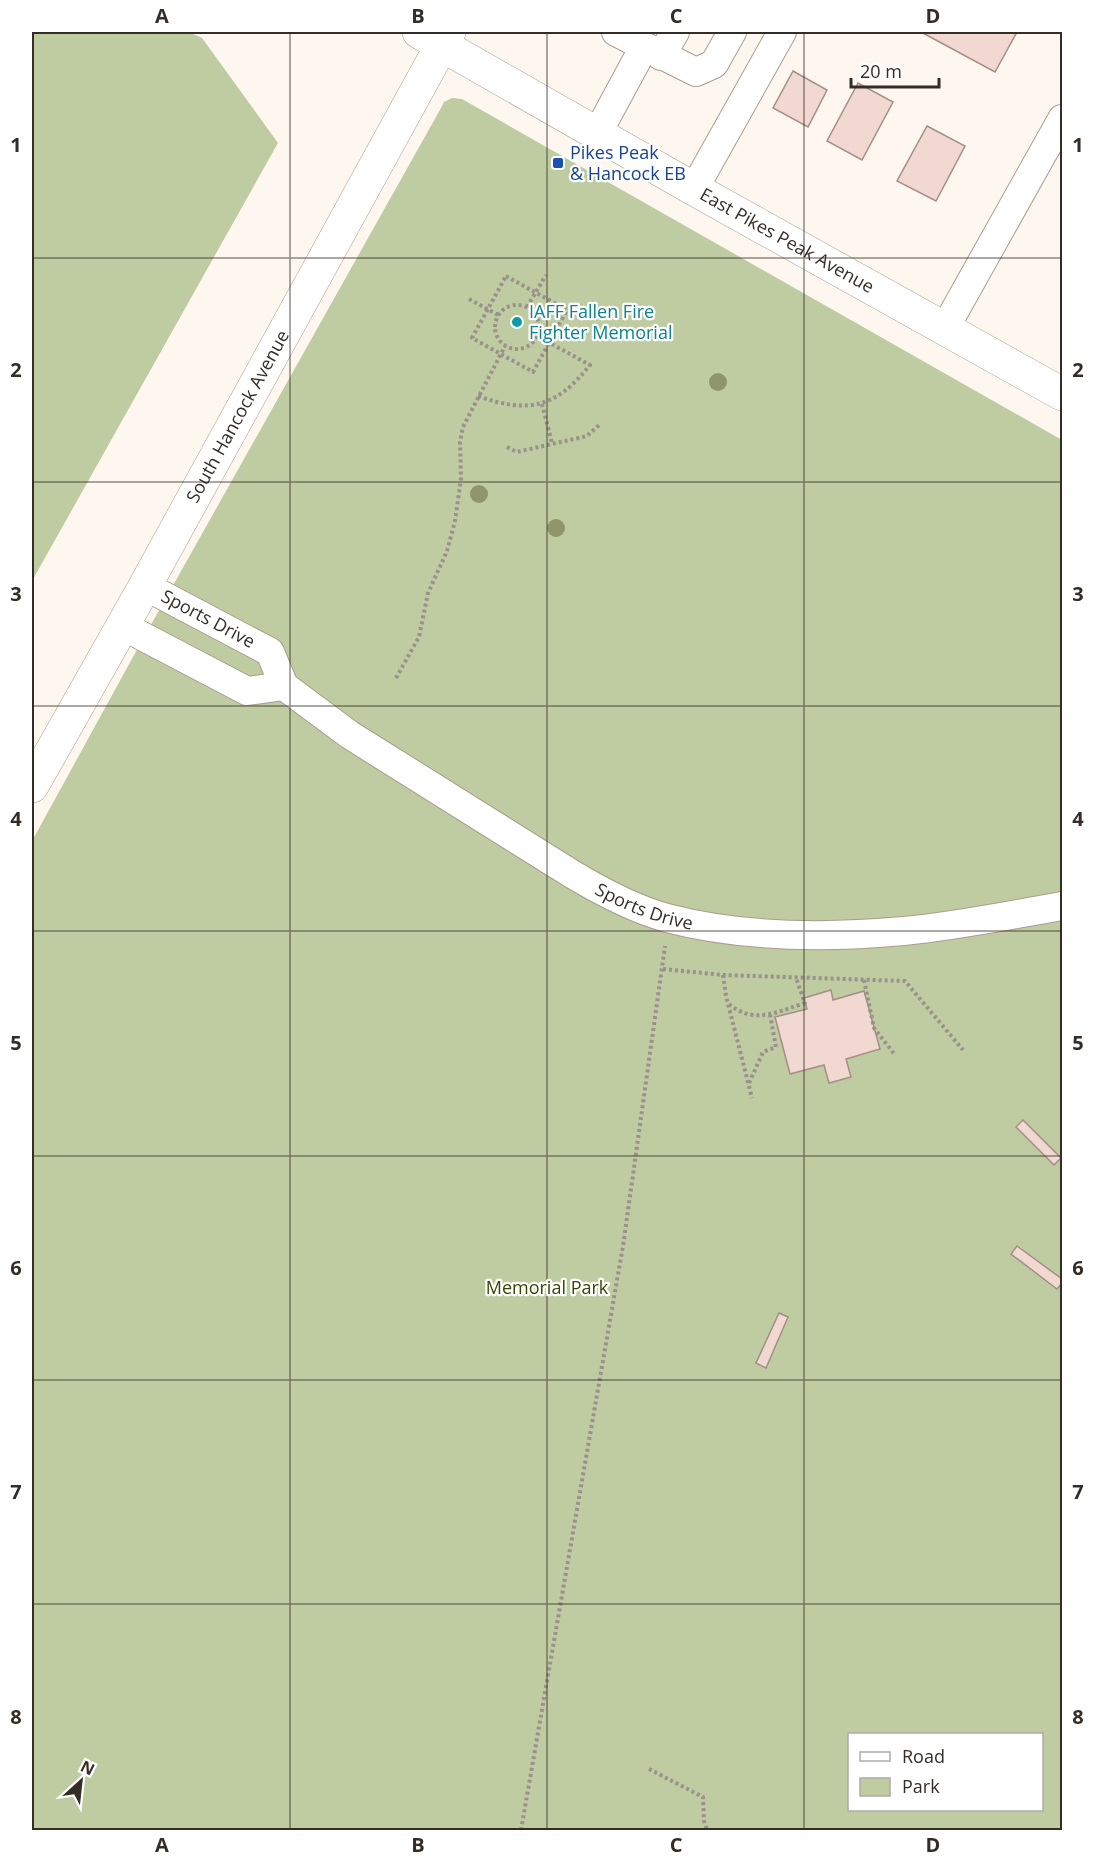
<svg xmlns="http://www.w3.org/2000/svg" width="1094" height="1862" font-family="'Open Sans',sans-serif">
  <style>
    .green { fill: #bfcca1; fill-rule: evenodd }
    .building { fill: #f1d9d2; stroke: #a48e87; stroke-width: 1.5 }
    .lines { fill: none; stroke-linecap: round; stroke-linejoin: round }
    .minor-casing { stroke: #ac9c8d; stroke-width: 30 }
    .major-casing { stroke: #ac9c8d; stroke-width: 34 }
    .path { stroke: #99928c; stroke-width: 4; stroke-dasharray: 3 3; stroke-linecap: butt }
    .minor { stroke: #fff; stroke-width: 28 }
    .major { stroke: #fff; stroke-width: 33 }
    .tree { fill: #91956c }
    .grid { fill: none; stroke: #342d27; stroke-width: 1.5; stroke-opacity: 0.55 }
    .transit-dot { fill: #1a4fb4; stroke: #fff; stroke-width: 2 }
    .culture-dot { fill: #0f9aa8; stroke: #fff; stroke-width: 2 }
    .labels { text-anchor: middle; stroke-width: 4.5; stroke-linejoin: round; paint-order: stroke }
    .transit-label { font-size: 18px; fill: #164399; stroke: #fff; text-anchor: start }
    .street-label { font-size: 18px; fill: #342d27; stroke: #fff }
    .culture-label { font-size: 18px; fill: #0d838f; stroke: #fff; text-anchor: start }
    .park-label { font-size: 18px; fill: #374500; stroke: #fff }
    .neatline { fill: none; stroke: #342d27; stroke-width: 2 }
    .grid-label { font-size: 20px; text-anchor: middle; font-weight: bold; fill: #342d27 }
  </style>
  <rect width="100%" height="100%" fill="#fef7f0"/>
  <!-- green -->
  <path class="green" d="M32,32H189L202,38L278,143L32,581Z
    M452,98L462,99L1062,440V1830H32V841L139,646L441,108L444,102ZM850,1734H1042V1810H850Z"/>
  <!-- building -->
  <path class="building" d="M921,32H1017L995,72Z
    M793,71L827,90L808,127L773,108Z
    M858,83L893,102L862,160L827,141Z
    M927,126L965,146L936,201L897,181Z
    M831,990L833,1000L864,991L880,1049L846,1059L851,1077L829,1083L824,1065L790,1074L775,1017L807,1009L804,998Z
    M1023,1120L1061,1158L1054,1165L1016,1127Z
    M1017,1246L1062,1279V1283L1057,1289L1011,1254Z
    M779,1313L788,1317L766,1368L756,1363Z"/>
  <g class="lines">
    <defs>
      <g id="minor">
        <path d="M616,32L696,72L714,64L732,32"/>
        <path d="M661,56L675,32"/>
        <path d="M597,134L644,47"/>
        <path d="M694,189L782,32"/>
        <path d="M945,328L1062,119"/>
        <path d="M123,626L247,691L284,686L270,652L145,586"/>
        <path id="s1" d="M284,686L350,735L572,874C602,892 634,909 667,918C743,938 826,938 904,931C957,926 1010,915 1062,906"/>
      </g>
      <g id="major">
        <path id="s2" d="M419,32L694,189L1062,394"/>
        <path id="s3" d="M32,786L145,586L449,32"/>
      </g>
    </defs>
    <!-- minor casing -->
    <use href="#minor" class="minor-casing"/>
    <!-- major casing -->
    <use href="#major" class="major-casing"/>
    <!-- path -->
    <path class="path" d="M506,276L567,310L533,372L472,338Z
      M469,299L498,315
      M495 327a22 22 0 1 1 44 0a22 22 0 1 1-44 0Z
      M527,307L546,275
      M478,396C528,414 556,408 590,365L537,336
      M542,404L552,443
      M507,447L517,452L587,436L599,425
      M396,678L419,637L428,593L447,551L455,521L461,479L460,442L463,427L505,346
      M663,969L723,975L905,981L963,1050
      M723,975L726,996L752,1098
      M864,980L874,1028L895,1055
      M729,1004C755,1025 776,1012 805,1003L796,978
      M749,1083L763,1052L776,1047L770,1015
      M649,1769L703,1797L704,1821L707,1830
      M521,1830L623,1246L665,946"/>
    <!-- minor -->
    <use href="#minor" class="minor"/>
    <!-- major -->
    <use href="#major" class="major"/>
  </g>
  <!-- trees -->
  <g class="tree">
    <circle cx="718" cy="382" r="9"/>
    <circle cx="479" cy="494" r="9"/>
    <circle cx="556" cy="528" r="9"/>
  </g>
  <!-- grid -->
  <path class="grid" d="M290,32V1830M547,32V1830M804,32V1830M32,258H1062M32,482H1062M32,706H1062M32,931H1062M32,1156H1062M32,1380H1062M32,1604H1062"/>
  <!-- markers -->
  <rect class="transit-dot" x="552" y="157" width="12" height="12" rx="3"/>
  <circle class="culture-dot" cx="517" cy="322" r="6"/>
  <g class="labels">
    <!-- transit labels -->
    <g class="transit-label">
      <text x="570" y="159">Pikes Peak<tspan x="570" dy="21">&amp; Hancock EB</tspan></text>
    </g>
    <!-- street labels -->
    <g class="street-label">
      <text dy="6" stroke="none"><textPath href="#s2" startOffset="423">East Pikes Peak Avenue</textPath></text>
      <text dy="6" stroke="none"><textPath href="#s3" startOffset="423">South Hancock Avenue</textPath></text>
      <text transform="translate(208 619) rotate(28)" y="6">Sports Drive</text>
      <text dy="6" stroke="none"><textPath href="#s1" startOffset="424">Sports Drive</textPath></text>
    </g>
    <!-- culture labels -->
    <g class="culture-label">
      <text x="529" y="318">IAFF Fallen Fire<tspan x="529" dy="21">Fighter Memorial</tspan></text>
    </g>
    <!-- park labels -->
    <g class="park-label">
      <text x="547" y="1294">Memorial Park</text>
    </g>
  </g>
  <!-- border -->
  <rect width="1094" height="1862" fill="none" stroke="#ffffff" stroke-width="66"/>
  <!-- legend -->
  <rect x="848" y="1733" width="195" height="78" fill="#ffffff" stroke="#aeaba9" stroke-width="1.5"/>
  <rect x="860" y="1752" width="30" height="9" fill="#ffffff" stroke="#aeaba9" stroke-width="1.5"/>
  <text x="902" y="1763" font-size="18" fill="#342d27">Road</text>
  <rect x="860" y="1778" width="30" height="18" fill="#bfcca1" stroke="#aeaba9" stroke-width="1.5"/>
  <text x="902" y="1793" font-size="18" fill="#342d27">Park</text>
  <!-- north arrow -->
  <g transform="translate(81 1781) rotate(27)" stroke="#ffffff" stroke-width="4.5" paint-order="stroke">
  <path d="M0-4.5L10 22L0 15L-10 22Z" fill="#342d27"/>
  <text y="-9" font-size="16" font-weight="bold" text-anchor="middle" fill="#342d27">N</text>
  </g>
  <!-- scale -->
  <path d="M851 78v9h88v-9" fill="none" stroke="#342d27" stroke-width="3"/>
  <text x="860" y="78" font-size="18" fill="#342d27" stroke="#ffffff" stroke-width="4.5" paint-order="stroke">20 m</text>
  <rect x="33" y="33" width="1028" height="1796" class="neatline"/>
  <g class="grid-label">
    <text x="162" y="23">A</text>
    <text x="418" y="23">B</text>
    <text x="676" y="23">C</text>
    <text x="933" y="23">D</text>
    <text x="16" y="152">1</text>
    <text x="1078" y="152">1</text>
    <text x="16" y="377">2</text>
    <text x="1078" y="377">2</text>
    <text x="16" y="601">3</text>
    <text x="1078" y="601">3</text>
    <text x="16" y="826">4</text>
    <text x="1078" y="826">4</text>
    <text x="16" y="1050">5</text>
    <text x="1078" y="1050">5</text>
    <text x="16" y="1275">6</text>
    <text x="1078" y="1275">6</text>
    <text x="16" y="1499">7</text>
    <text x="1078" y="1499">7</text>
    <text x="16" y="1724">8</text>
    <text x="1078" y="1724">8</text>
    <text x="162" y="1852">A</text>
    <text x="418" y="1852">B</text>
    <text x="676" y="1852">C</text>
    <text x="933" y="1852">D</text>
  </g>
</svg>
